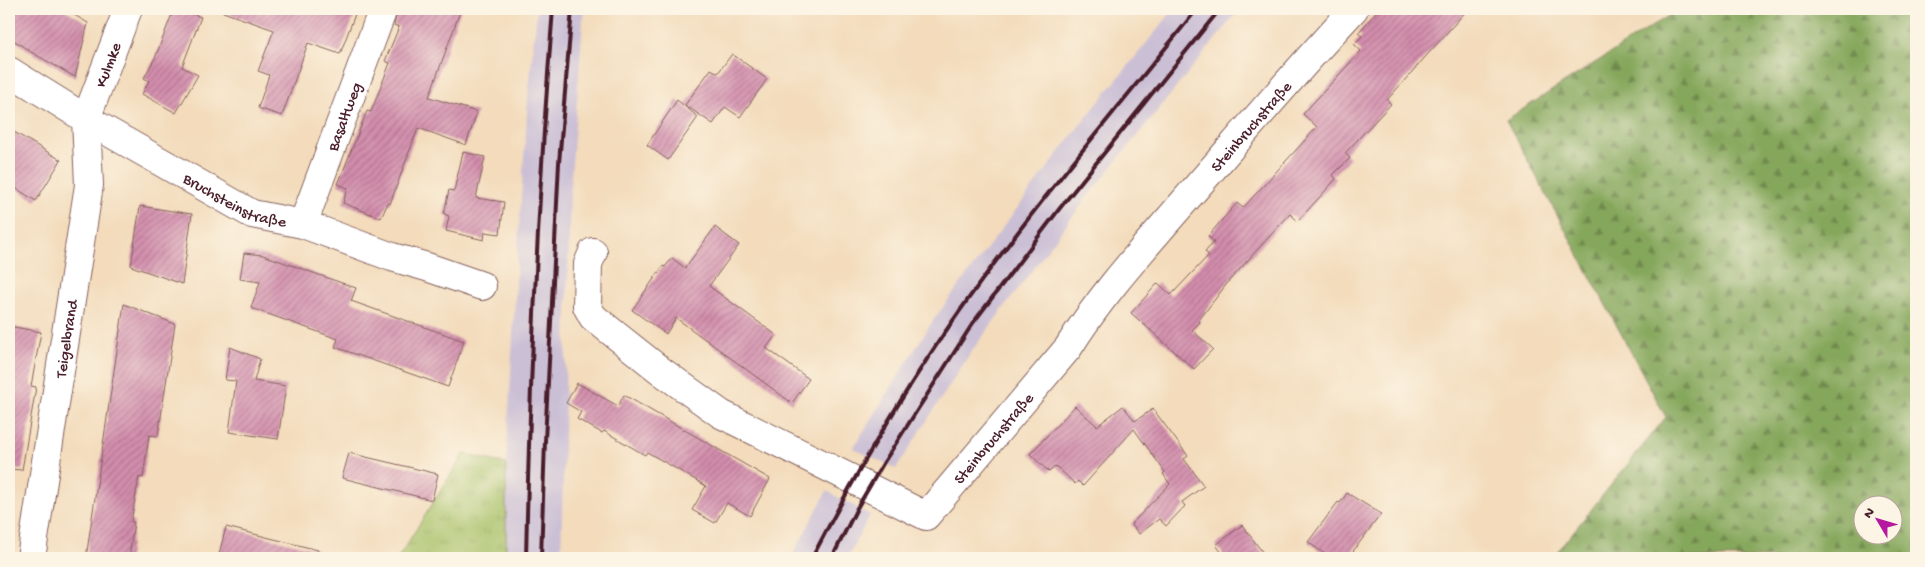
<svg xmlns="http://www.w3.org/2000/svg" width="1925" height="567" font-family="'Gochi Hand',sans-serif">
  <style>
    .railway { fill: #cbbfd5 }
    .grass { fill: url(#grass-tufts); stroke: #787049 }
    .forest { fill: url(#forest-firs); stroke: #686344; fill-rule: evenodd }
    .building { fill: url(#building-hatch) }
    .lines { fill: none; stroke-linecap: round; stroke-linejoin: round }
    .street-casing { stroke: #85615d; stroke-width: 30 }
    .street { stroke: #fff; stroke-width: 28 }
    .rail { stroke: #4a1f2b; stroke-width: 4 }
    .labels { text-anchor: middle; stroke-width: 5; stroke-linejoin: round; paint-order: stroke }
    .street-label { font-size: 16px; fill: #4a1f2b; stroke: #fcf5e5 }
  </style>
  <defs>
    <pattern id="grass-tufts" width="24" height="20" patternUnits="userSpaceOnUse" patternTransform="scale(1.25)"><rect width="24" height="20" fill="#a7c167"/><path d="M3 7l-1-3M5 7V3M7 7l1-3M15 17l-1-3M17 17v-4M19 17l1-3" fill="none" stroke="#91a55a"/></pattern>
    <pattern id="forest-firs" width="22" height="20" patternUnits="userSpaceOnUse" patternTransform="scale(1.25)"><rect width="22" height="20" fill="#85a75c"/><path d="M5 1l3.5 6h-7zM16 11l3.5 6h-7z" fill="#6f874c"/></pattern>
    <pattern id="building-hatch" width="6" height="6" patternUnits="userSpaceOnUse" patternTransform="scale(1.25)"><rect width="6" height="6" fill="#d38ead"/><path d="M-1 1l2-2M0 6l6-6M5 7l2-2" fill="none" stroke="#ad738d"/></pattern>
  </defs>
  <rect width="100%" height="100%" fill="#fcf5e5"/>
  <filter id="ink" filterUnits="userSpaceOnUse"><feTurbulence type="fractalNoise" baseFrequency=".02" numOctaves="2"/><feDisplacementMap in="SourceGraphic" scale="10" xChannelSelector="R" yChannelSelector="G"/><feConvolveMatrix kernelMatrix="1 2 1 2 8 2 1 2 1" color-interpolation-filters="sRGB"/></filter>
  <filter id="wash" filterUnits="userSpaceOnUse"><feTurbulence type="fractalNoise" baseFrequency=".0096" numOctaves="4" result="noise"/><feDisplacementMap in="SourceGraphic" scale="20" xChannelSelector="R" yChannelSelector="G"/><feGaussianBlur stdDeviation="1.12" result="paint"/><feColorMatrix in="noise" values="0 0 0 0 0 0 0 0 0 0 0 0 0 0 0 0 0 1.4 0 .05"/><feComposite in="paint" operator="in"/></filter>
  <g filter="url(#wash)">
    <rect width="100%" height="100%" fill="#f3dbbb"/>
    <!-- railway -->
    <path class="railway" d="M537,9H584L570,190L561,558H506V464L517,261L528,98Z
      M1174,9H1240L1084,201L971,352L896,469L853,448L934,319L1076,130Z
      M827,491L870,515L847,558H791Z"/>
    <!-- grass -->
    <path class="grass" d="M464,454L506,464V558H398Z"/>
    <!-- forest -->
    <path class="forest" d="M1679,9H1916V558H1552L1666,417L1506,120ZM1862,504H1892V534H1862Z"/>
    <g id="blocks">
      <!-- building -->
      <path class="building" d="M9,9H64L88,23L75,77L31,52L9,37Z
        M174,9H178L201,17L182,67L198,75L176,113L142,94L149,81L144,78L155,58Z
        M223,9H357L340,54L308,43L282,116L258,108L269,75L258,71L274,30L223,12Z
        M398,9H461L429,97L477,112L466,145L418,128L390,204L388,203L381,218L343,203L348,188L338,184L367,111L371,112L390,63L385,61L399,27L394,25Z
        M1379,9H1468L1387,100L1391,104L1345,153L1350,158L1333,175L1336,179L1298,221L1290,214L1229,281L1199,320L1200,322L1192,330L1213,349L1194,369L1131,313L1158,283L1171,295L1209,255L1205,252L1214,242L1208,236L1237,203L1243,208L1317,127L1303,114L1361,51L1354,44L1362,36L1358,33Z
        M732,54L767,79L740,117L725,107L713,124L685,105L711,69L718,73Z
        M677,100L698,117L668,160L647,145Z
        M9,129L61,160L36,201L9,184Z
        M463,152L485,157L476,198L504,202L500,234L485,232L484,240L446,231L449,216L444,214L449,190L454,191Z
        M140,206L192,214L182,284L131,266Z
        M715,227L739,245L709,286L776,335L766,348L809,379L792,403L676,318L666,334L632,310L663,266L665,267L672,258L685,268Z
        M244,253L263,255L356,288L351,301L464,341L448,387L335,347L338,339L251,308L260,282L240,279Z
        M124,304L175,324L158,436L149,435L143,478L139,477L131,522H134L129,558H86Z
        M9,326L41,332L31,386L36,387L22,470L9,469Z
        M230,347L260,359L254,381L286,386L278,439L229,432L236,381L225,380Z
        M577,383L618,406L624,395L770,479L750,516L727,503L715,523L692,510L706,486L647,452L645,455L604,431L602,433L577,419L581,412L566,403Z
        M1075,406L1097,426L1123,406L1135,421L1153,409L1188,456L1184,459L1204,486L1182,502L1185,506L1166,526L1159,519L1139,534L1131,524L1170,484L1163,474L1165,472L1134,429L1083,486L1078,481L1075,484L1056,466L1049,472L1030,454Z
        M349,453L438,474L432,500L342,478Z
        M1347,493L1381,514L1348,558H1330L1308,542L1338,502L1340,503Z
        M1242,525L1267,558H1226L1216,545Z
        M226,527L318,550L317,558H218Z"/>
    </g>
  </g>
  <g filter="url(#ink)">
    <use href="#blocks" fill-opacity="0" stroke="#85615d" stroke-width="1"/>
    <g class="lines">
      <defs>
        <g id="street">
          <path id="s1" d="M9,71L86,119L252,214L303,224L392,257L427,267L482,286"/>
          <path id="s2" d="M303,224L383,9"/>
          <path id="s3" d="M593,252L588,264L587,306L593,317L661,371L721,414L926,516L1068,348C1102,293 1146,246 1188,197C1243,134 1297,70 1354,9"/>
          <path id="s4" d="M31,558L89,185L86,119L128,9"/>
        </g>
      </defs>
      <!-- street casing -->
      <use href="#street" class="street-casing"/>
      <!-- street -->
      <use href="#street" class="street"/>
      <!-- rail -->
      <path class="rail" d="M526,558C530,375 538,192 553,9
        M541,558L545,441L559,163L572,9
        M812,558C856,473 904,390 959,312C1033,207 1117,109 1197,9
        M832,558L857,508L884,462L973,323L1060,208L1220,9"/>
    </g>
  </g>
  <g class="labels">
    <!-- street labels -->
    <g class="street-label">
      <text dy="6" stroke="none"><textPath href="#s4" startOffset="502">Kulmke</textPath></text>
      <text dy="6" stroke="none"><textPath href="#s2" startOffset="115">Basaltweg</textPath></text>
      <text dy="6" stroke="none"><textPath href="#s3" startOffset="965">Steinbruchstraße</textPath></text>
      <text dy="6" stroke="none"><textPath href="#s1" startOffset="261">Bruchsteinstraße</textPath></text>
      <text dy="6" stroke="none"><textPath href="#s4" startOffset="222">Teigelbrand</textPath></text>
      <text dy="6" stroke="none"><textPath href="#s3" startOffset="560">Steinbruchstraße</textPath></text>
    </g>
  </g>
  <!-- margin -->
  <rect width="1925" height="567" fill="none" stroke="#fcf5e5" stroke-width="30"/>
  <!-- north arrow -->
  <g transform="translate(1878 520) rotate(308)"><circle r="24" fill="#fcf5e5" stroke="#b59f9b"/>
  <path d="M0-4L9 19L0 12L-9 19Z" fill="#b5179e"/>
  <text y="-8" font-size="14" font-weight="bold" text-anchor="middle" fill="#4a1f2b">N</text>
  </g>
</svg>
